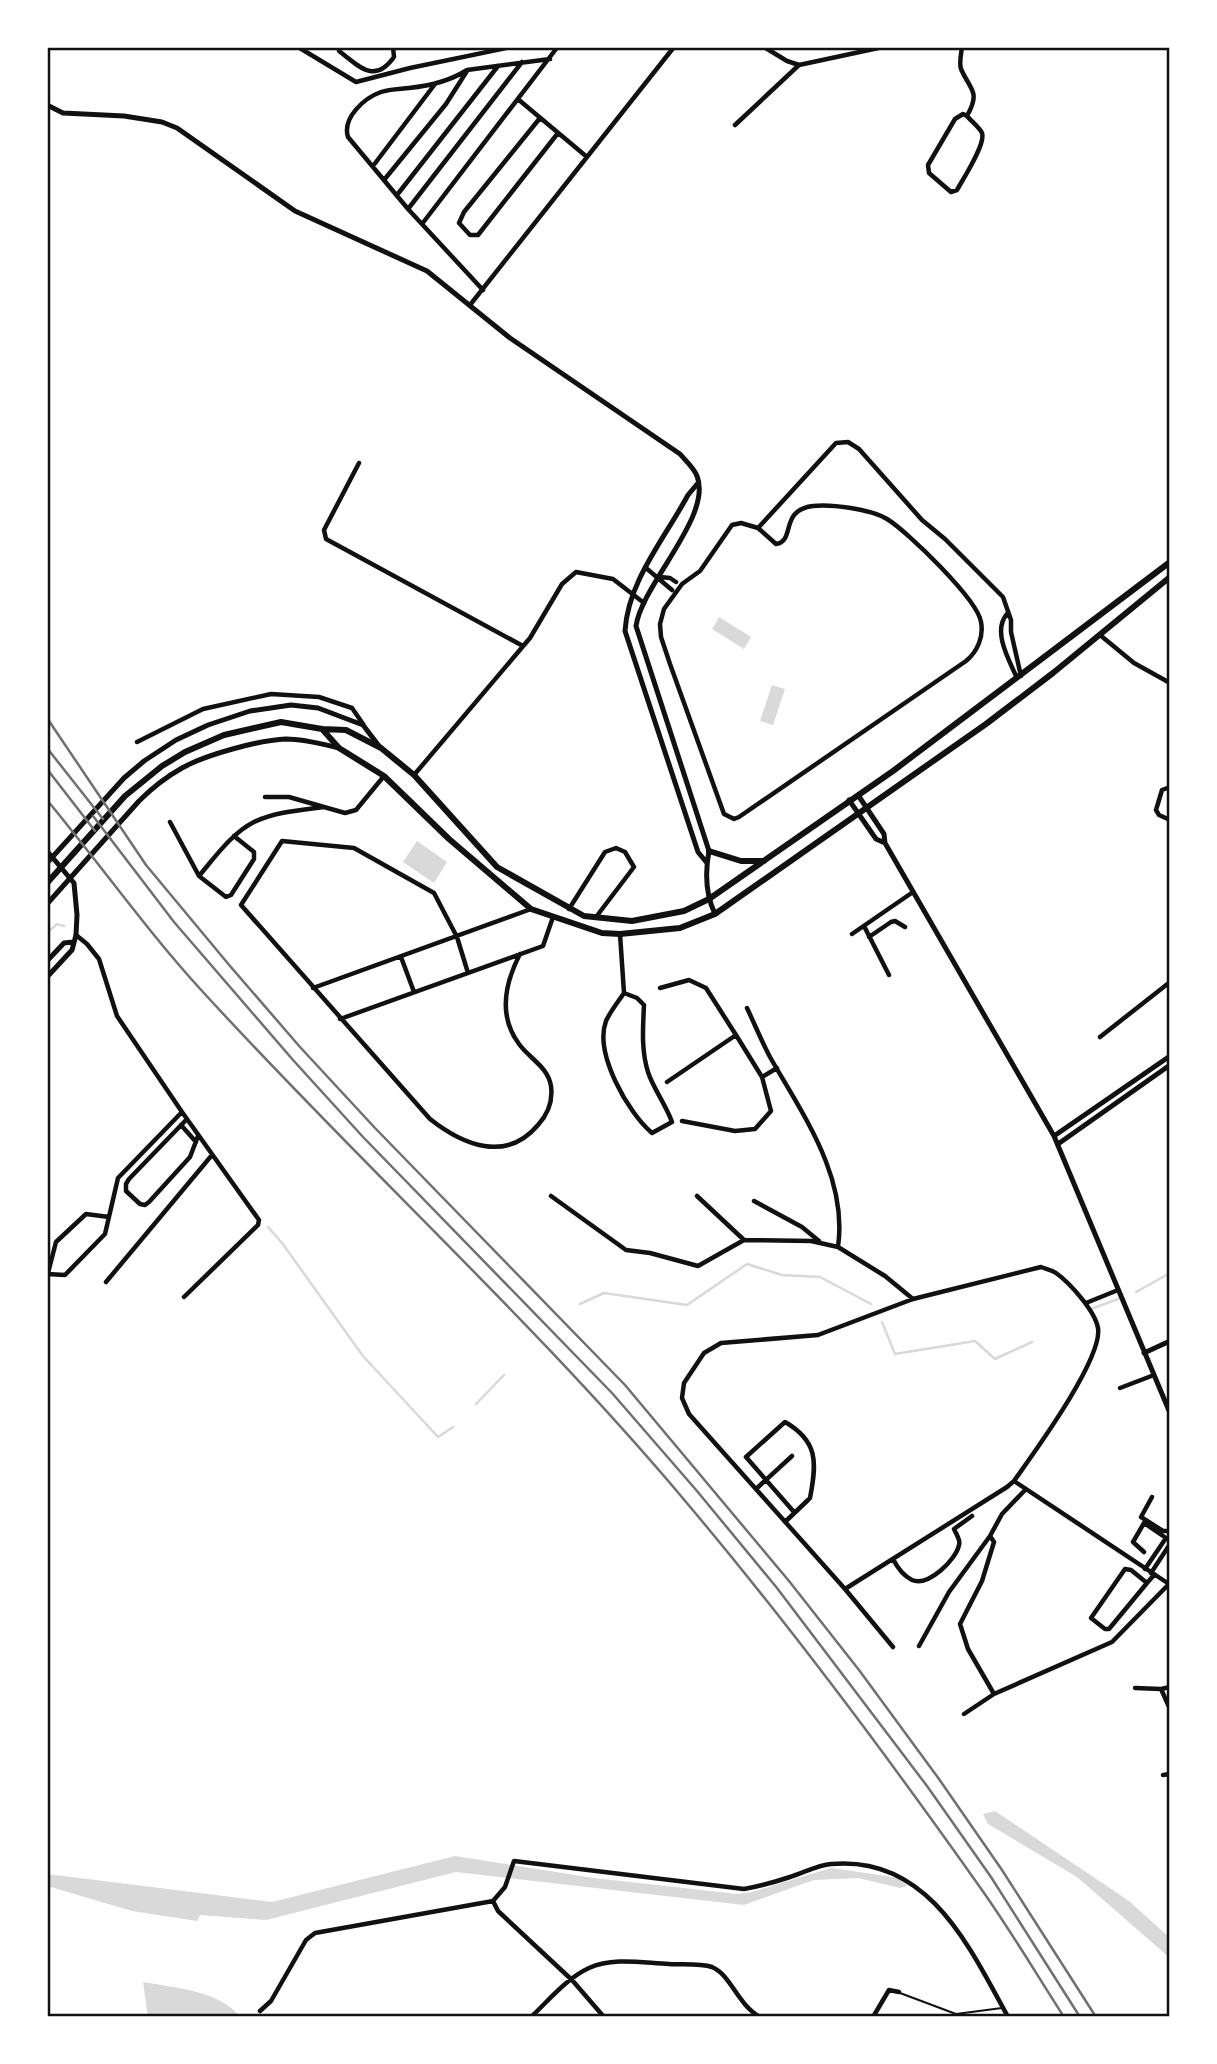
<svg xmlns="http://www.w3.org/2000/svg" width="1217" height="2064" font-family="'IBM Plex Sans',sans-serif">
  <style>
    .water { fill: #d9d9d9 }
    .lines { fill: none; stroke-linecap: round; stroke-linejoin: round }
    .stream { stroke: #d9d9d9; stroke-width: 2.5 }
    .service { stroke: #111; stroke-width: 2 }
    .minor { stroke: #111; stroke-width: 4.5 }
    .tertiary { stroke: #111; stroke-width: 5 }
    .primary { stroke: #111; stroke-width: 6 }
    .rail { stroke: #707070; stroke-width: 2.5 }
    .neatline { fill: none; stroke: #111; stroke-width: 2.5 }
  </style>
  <rect width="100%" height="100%" fill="#fff"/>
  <!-- water -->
  <path class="water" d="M719,617L751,637L744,649L712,629Z
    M772,685L785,689L773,725L760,721Z
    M417,841L447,862L434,883L403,862Z
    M995,1811L1129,1901L1170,1938V1958L1077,1877L988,1824L983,1814Z
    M455,1856L594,1878L737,1894L752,1892L831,1868L900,1878L907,1886L900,1888L858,1878L814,1880L744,1905L456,1872L266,1920L200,1915L197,1921L132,1911L47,1886V1874L272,1902Z
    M143,1982C174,1988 220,1990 240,2017H148Z"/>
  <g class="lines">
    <!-- stream -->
    <path class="stream" d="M47,933L57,924L64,926
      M268,1227L282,1243L363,1356L438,1437L453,1427
      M1136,1292L1170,1273
      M580,1304L604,1293L687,1305L747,1264L782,1275L820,1277L871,1304
      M1091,1309L1118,1299
      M882,1322L895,1354L975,1341L995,1359L1032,1342
      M476,1404L504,1375"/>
    <!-- service -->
    <path class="service" d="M900,1993L956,2014L1002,2008"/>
    <!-- minor -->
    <path class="minor" d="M298,47L356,82L410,68L511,47
      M339,47V51C359,66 374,85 394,57L393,47
      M764,47L787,61L799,65L883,47
      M962,47C961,54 959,63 961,69C970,90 981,91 967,116C971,121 979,127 982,133C986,144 963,179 957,190L951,192L929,173L928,165L955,119L963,114L967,116
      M519,100L587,157
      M540,118L464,212L459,223L470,235H478L558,133
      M735,125L799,65
      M373,166L435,84
      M384,180L446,104L467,71
      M397,195L498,66
      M408,209L522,62
      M422,224L556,49
      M483,290L408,209L348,137C342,118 364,98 381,92C389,89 400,89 409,88C429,86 450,81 467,70L550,59
      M470,305L674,47
      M359,463L324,530L326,539L523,646
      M758,528L776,544C796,541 779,510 813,506C831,504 871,509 887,519C907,531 978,600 981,622C984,637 977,652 966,661L739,817L734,819L724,814L670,664L661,637L660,624L664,609L682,584L700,571L732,525L741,523L758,528L836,443L848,442L859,449L922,520L945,539L1003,597L1011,620V632L1021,676
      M646,568L672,590
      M660,577L670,578L676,582
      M1007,614C992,631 1009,660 1017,678
      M1100,635L1134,663L1170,683
      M137,742L203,709L271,694L319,697L352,708L363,724
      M414,775L530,638L562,584L576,572L613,579L644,603
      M1170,787L1162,790L1156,810L1159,815L1170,820
      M265,797H289L345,813L356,810L384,776
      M170,822L199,876
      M234,836L254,852V859L231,895L226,897L199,876C215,857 232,833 254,822C275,812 301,810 324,807
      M569,909L605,852L616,848L625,852L634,867L596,917
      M864,926L889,975
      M620,934L624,993L637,998L644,1005C643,1027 641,1050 648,1072C653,1088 666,1105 672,1122L652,1133C628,1113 594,1053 606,1021C610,1012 618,1002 624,993
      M852,934L913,892
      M76,935L87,944L99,959L117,1016L182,1112L259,1220L258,1225L184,1297
      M869,937L891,922L895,921L905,927
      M401,957L414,992
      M468,973L457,937L434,893L354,848L282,841L241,905L430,1119C463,1145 506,1163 538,1125C548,1114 553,1101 551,1086C548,1067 530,1059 519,1044C498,1016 505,983 520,954
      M313,988L531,909
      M660,988L689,980L706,988L736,1035
      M747,1008C755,1025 762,1042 770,1057C803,1115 848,1177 838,1247L885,1276L913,1299
      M340,1019L543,946L553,917
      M1100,1037L1170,982
      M667,1082L736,1035L762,1077
      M187,1119L129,1179L126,1184V1191L140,1204L145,1205L149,1202L190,1157L198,1136
      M682,1121L735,1131L755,1129L771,1111L762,1077L777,1068
      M181,1125L196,1142
      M551,1196L626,1250L650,1253L698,1266L744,1240L811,1241L838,1247
      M697,1196L744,1240
      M754,1201L802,1227L819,1241
      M1041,1267C1046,1269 1052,1270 1056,1273C1070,1283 1095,1311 1098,1328C1103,1359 1033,1454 1014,1481L1007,1487L845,1589L689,1414L682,1398L684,1383L704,1353L721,1343L818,1335L913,1299Z
      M48,1273L56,1242L86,1214L109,1217
      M47,1274L65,1275L105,1234L118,1178L182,1112
      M106,1282L212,1155
      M1086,1303L1118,1290
      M1120,1388L1154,1375
      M1014,1481L1169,1584
      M756,1489L792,1456
      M1152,1497L1141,1517L1163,1531H1170
      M785,1522L808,1500L810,1498C817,1462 818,1441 785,1422L746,1457L794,1512
      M1144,1552L1133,1542L1144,1523L1166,1538L1145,1569
      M893,1559C897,1567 904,1576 912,1580C928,1587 956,1560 959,1545C961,1540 956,1534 954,1529L972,1516
      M1151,1573L1170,1544
      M1147,1583L1131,1570L1125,1569L1091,1618L1105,1629H1109L1147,1583L1154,1575
      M845,1589L893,1647
      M919,1646L949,1592L990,1536
      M1135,1688L1161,1689L1170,1709
      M1161,1689L1170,1687
      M994,1694L968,1649L960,1624L982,1581L994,1542L990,1536L1002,1514L1026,1489
      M964,1714L994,1694L1112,1642L1168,1585
      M1163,1775L1170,1774
      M260,2011L271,2001L306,1940L315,1933L493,1901
      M531,2017C548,2001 567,1978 589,1968C613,1957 643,1963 669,1964C681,1965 700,1963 712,1967C731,1975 737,2004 760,2017
      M604,2017L572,1980L498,1911L493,1901L505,1887L514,1861L744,1889C760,1886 775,1882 790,1877C803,1873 818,1865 831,1864C928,1855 969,1946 1008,2017
      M873,2017L889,1990L899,1992"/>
    <!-- tertiary -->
    <path class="tertiary" d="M47,105L63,113L124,116L162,122L177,128L295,211L427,271L510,338L680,454C685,460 694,468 697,476C713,516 642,584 636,626L709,851C705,872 706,895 715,914
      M698,483L688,495C665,538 628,581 625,631L698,852L707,863
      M858,795L884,834L885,843
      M849,800L876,839L885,843L1054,1136L1170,1413
      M47,851L74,883L77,915L76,935L72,950L47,977
      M47,863L124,778L144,761L176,740L208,725L250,711L291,705L318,708L363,725L379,746
      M47,904L139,801C152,788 166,777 182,768C205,755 259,740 286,739C304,739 322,744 339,748
      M47,961L64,943L73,942
      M1054,1136L1170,1056
      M1058,1144L1170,1065
      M1144,1353L1170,1341"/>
    <!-- primary -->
    <path class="primary" d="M322,729L339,748L384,776L449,839L531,909L602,933L620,934L680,928L715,914L986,724L1053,673L1170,577
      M709,851L741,861H764
      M47,883L125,796L162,766L185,752L224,735L281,722L322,729L346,730L381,748L414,775L497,867L584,916L632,921L684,911L709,899L893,771L1170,562"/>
    <!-- rail -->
    <path class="rail" d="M47,718L146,865L230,966L300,1047L375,1128L625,1385L789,1581L859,1670L939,1779L1002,1870L1096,2017
      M47,748L103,819
      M47,769L95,831
      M47,800C100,864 147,931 203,992C361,1165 536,1323 686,1502C789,1624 885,1753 977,1883C1008,1926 1035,1972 1064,2017
      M93,816L174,922L293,1060L363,1137L612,1393L697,1491L777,1588L927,1786L991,1877L1080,2017"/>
  </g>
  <!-- border -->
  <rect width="1217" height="2064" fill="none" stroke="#ffffff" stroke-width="98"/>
  <rect x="49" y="49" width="1119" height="1966" class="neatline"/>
</svg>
